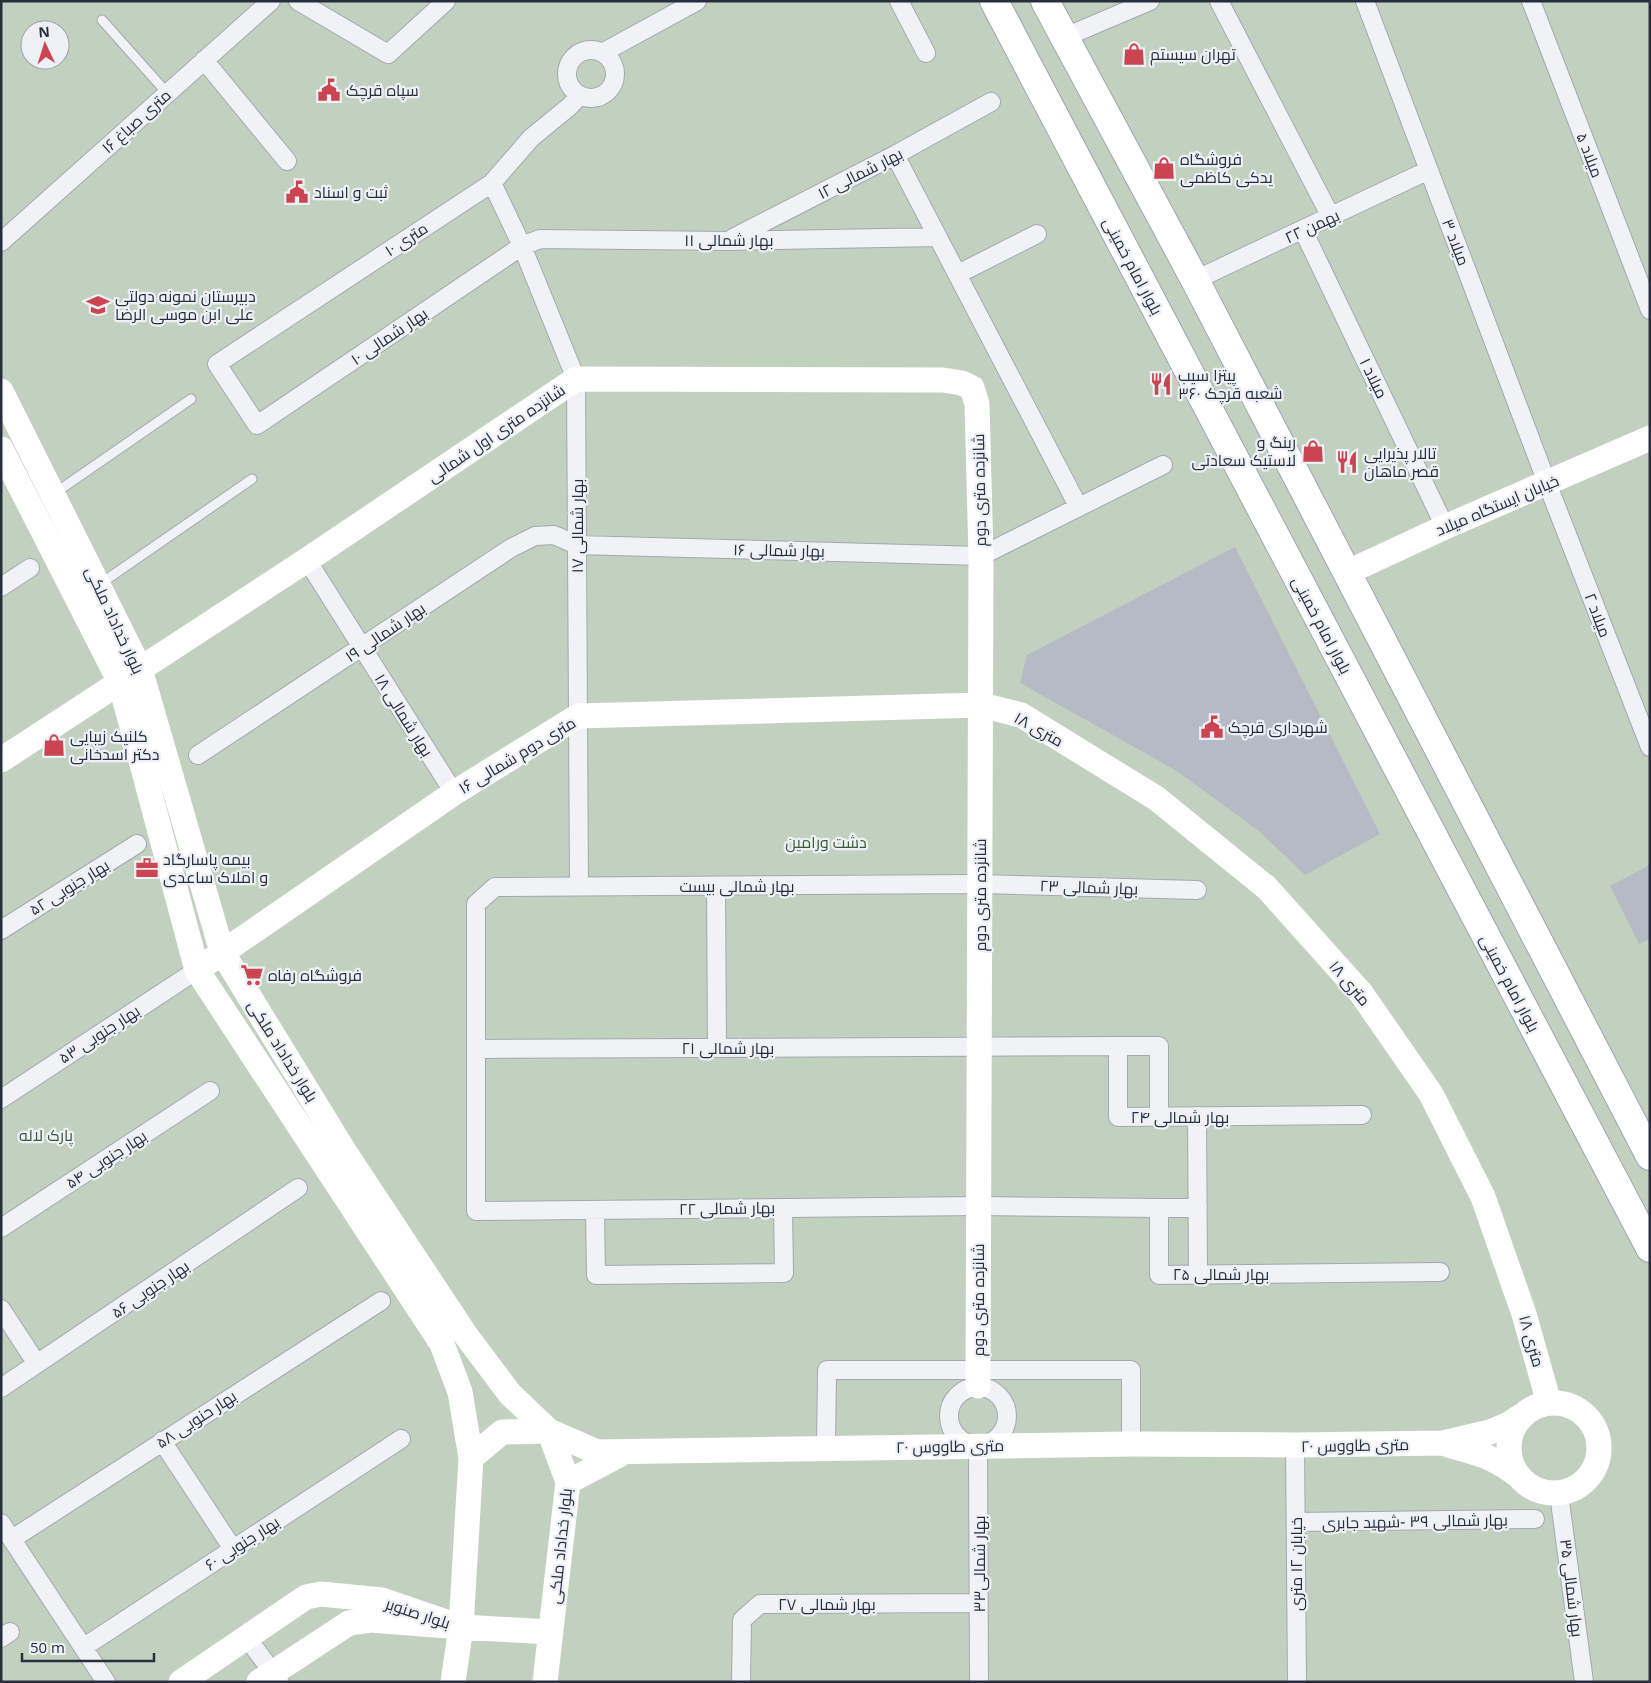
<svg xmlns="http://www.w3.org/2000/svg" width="1651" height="1683" font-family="'Open Sans',Cairo,sans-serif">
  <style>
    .green { fill: #c2d1bf; fill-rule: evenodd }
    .building { fill: #b5bac4 }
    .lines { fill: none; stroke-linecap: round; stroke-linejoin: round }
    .lane-casing { stroke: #a3a8b1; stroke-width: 11 }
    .street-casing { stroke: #a3a8b1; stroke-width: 20 }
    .primary-casing { stroke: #9da4b2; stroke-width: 30 }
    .lane { stroke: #f0f2f5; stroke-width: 9 }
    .street { stroke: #f0f2f5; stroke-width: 18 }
    .secondary { stroke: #fff; stroke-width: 25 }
    .primary { stroke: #fff; stroke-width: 28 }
    .labels { text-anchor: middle; stroke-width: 4.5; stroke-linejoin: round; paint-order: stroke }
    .poi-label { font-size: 16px; fill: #272e3d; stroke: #edf0f5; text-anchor: start }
    .street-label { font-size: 16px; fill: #272e3d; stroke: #edf0f5 }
    .park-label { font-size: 16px; fill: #3a5935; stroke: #edf0f5 }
  </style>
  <rect width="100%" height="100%" fill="#dee1e7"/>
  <!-- green -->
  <path class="green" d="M1,1H1650V1682H1ZM30,30H60V60H30Z"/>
  <!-- building -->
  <path class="building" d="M1235,547L1380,834L1305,875L1260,832L1177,771L1020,683L1027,655Z
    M1650,865V939L1639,944L1610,886Z"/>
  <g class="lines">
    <defs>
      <path id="lane" d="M102,20L167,93
        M55,493L191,399
        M100,584L252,479"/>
      <path id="street" d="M298,1L388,54L446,1
        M899,1L926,53
        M1219,1L1331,217
        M1365,1L1547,483L1650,747
        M1531,1L1650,310
        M1065,37L1150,1
        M567 74a24 24 0 1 1 48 0a24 24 0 1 1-48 0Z
        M602,53L697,1
        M204,60L287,161
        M579,96L570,106L531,138L492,183L217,364L257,425L522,246L540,239L728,241L938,237
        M895,155L1078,506
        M492,183L522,246L576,379L579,886
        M1303,230L1445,527
        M733,238L895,155L991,102
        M1,242L271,1
        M958,274L1037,234
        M1195,280L1429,170
        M307,560L454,793
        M1,587L30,568
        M198,755L511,548L535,536L554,535L577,545L981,556L1163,465
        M716,886L717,1048
        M1197,890L980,884L495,887L476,904V1211L979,1206L1159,1208V1275L1440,1272
        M1,930L137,844
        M1118,1046H1159V1117
        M476,1049L1118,1046V1117L1362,1115
        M1,1099L197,970
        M1197,1116L1198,1274
        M1159,1208H1198
        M595,1210L596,1275L784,1273L783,1208
        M1,1228L210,1091
        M1,1309L37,1364
        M949 1416a29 29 0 1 1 58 0a29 29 0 1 1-58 0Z
        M1,1388L298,1188
        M162,1441L233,1549
        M1295,1445L1297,1682
        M978,1446L979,1682
        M826,1447L827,1370H1131V1444
        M1559,1494L1584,1682
        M1296,1522L1535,1519
        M1,1523L106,1682
        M12,1539L381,1301
        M1,1638L10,1632
        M247,1638L280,1682
        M84,1647L401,1439
        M741,1682L742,1620L760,1604L979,1603"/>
      <path id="primary" d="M994,1L1650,1248
        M1045,1L1195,280L1650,1156"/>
    </defs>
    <!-- lane casing -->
    <use href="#lane" class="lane-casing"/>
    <!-- street casing -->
    <use href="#street" class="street-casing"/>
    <!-- primary casing -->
    <use href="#primary" class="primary-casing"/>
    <!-- lane -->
    <use href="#lane" class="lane"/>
    <!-- street -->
    <use href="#street" class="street"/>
    <!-- secondary -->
    <path class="secondary" d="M1,391L140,669L222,952L346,1154L465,1334L510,1394L549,1431L568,1482L545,1682
      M1,449L120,682L197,970L442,1344L460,1392L471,1458L461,1627L453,1682
      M1346,573L1445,527L1650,438
      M1,760L307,560L576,379L943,380L962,383L972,388L977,404L981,556L978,1386
      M197,970L454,793L578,716L981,705L1021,715L1156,798L1267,888L1361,993L1431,1094L1483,1197L1524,1314L1549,1403
      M1509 1448a45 45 0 1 1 90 0a45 45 0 1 1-90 0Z
      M1448,1445C1476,1453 1493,1456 1517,1475
      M471,1458L502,1432L549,1431L597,1452L1131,1444L1295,1445L1443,1443L1490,1432L1509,1424L1521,1416
      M568,1482L623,1453
      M181,1682L306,1597L321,1594L382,1600L461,1627
      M259,1682L349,1623L371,1620L461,1627L551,1632"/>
    <!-- primary -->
    <use href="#primary" class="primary"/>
  </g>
  <!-- icons -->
  <defs>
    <symbol id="shop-bare" viewBox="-9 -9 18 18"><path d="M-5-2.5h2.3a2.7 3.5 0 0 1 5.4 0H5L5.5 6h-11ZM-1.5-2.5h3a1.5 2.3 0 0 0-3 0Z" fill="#cb4451" stroke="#edf0f5" stroke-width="2.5" paint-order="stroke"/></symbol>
    <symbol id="civic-bare" viewBox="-9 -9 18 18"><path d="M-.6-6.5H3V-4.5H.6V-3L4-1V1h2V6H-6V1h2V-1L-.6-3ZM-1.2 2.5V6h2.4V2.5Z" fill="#cb4451" stroke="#edf0f5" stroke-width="2.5" paint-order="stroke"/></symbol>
    <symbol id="school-bare" viewBox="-9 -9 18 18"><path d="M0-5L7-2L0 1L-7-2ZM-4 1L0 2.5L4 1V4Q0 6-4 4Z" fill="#cb4451" stroke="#edf0f5" stroke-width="2.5" paint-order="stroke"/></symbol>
    <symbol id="restaurant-bare" viewBox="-9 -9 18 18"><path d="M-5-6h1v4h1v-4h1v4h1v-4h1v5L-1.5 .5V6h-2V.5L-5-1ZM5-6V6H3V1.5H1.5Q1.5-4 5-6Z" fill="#cb4451" stroke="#edf0f5" stroke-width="2.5" paint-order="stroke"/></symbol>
    <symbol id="office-bare" viewBox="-9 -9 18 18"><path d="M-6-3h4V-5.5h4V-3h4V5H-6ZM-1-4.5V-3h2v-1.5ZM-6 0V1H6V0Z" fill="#cb4451" stroke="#edf0f5" stroke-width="2.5" paint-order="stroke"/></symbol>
    <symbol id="supermarket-bare" viewBox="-9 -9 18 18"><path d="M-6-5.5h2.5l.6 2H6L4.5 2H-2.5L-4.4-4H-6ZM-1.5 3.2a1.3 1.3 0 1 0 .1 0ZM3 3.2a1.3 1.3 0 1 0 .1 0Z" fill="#cb4451" stroke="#edf0f5" stroke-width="2.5" paint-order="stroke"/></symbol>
  </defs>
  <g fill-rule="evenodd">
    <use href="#shop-bare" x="1118" y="38" width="32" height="32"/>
    <use href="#civic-bare" x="313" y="74" width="32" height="32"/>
    <use href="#shop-bare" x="1148" y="152" width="32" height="32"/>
    <use href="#civic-bare" x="281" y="176" width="32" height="32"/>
    <use href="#school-bare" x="82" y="289" width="32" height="32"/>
    <use href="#restaurant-bare" x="1145" y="368" width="32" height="32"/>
    <use href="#shop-bare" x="1297" y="435" width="32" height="32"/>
    <use href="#restaurant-bare" x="1331" y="446" width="32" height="32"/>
    <use href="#civic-bare" x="1196" y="711" width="32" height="32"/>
    <use href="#shop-bare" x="38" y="729" width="32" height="32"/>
    <use href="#office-bare" x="131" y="852" width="32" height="32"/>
    <use href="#supermarket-bare" x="236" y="959" width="32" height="32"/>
  </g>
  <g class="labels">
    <!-- poi labels -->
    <g class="poi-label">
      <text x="1150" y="60">تهران سیستم</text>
      <text x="346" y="96">سپاه قرچک</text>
      <text x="1180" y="165">فروشگاه<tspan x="1180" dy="18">یدکی کاظمی</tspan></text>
      <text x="314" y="198">ثبت و اسناد</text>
      <text x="115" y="302">دبیرستان نمونه دولتی<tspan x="115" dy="18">علی ابن موسی الرضا</tspan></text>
      <text x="1178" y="381">پیتزا سیب<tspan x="1178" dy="18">۳۶۰ شعبه قرچک</tspan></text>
      <text x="1296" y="448" text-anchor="end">رینگ و<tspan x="1296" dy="18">لاستیک سعادتی</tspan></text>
      <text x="1364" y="459">تالار پذیرایی<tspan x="1364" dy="18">قصر ماهان</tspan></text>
      <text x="1228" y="733">شهرداری قرچک</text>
      <text x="70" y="742">کلنیک زیبایی<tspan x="70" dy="18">دکتر اسدخانی</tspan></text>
      <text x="163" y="865">بیمه پاسارگاد<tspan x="163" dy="18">و املاک ساعدی</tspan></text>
      <text x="268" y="981">فروشگاه رفاه</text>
    </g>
    <!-- street labels -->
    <g class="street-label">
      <text transform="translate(136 121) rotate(-42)" y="6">۱۶ متری صباغ</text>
      <text transform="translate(1590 155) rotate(69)" y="6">میلاد ۵</text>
      <text transform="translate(860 173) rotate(-27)" y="6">بهار شمالی ۱۲</text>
      <text transform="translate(1312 226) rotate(-25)" y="6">۲۲ بهمن</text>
      <text transform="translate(406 239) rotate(-33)" y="6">۱۰ متری</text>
      <text x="729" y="246">بهار شمالی ۱۱</text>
      <text transform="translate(1456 242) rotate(69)" y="6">میلاد ۳</text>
      <text transform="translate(1133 266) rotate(62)" y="6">بلوار امام خمینی</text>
      <text transform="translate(389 336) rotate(-34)" y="6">بهار شمالی ۱۰</text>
      <text transform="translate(1374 378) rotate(64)" y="6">میلاد ۱</text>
      <text transform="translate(496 433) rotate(-34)" y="6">شانزده متری اول شمالی</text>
      <text transform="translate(979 490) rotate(-91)" y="6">شانزده متری دوم</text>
      <text transform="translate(1497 505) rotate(-23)" y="6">خیابان ایستگاه میلاد</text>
      <text transform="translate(577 526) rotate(-90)" y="6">بهار شمالی ۱۷</text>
      <text transform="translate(779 550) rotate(1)" y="6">بهار شمالی ۱۶</text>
      <text transform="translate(1598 615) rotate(69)" y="6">میلاد ۲</text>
      <text transform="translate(115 620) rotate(65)" y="6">بلوار خداداد ملکی</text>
      <text transform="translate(1322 625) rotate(62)" y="6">بلوار امام خمینی</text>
      <text transform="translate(385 632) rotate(-34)" y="6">بهار شمالی ۱۹</text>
      <text transform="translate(404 715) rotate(58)" y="6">بهار شمالی ۱۸</text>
      <text transform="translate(1039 729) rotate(29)" y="6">۱۸ متری</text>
      <text transform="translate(517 755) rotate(-31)" y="6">۱۶ متری دوم شمالی</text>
      <text x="737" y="892">بهار شمالی بیست</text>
      <text transform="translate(69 887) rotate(-32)" y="6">بهار جنوبی ۵۲</text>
      <text transform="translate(1089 887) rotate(2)" y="6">بهار شمالی ۲۳</text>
      <text transform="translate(980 895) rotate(-90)" y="6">شانزده متری دوم</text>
      <text transform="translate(1350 983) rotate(50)" y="6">۱۸ متری</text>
      <text transform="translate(1510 983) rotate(62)" y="6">بلوار امام خمینی</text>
      <text transform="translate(99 1034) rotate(-33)" y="6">بهار جنوبی ۵۳</text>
      <text x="728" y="1054">بهار شمالی ۲۱</text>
      <text transform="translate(283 1051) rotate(58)" y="6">بلوار خداداد ملکی</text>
      <text x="1180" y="1123">بهار شمالی ۲۴</text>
      <text transform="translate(106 1159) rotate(-33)" y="6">بهار جنوبی ۵۴</text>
      <text transform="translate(727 1208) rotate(-1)" y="6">بهار شمالی ۲۲</text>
      <text x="1221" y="1280">بهار شمالی ۲۵</text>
      <text transform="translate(150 1289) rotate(-34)" y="6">بهار جنوبی ۵۶</text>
      <text transform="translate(978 1300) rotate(-90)" y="6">شانزده متری دوم</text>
      <text transform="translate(1532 1341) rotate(74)" y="6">۱۸ متری</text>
      <text transform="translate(196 1419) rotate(-33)" y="6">بهار حنوبی ۵۸</text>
      <text transform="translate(1355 1445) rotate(-1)" y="6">۲۰ متری طاووس</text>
      <text transform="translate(950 1446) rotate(-1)" y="6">۲۰ متری طاووس</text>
      <text transform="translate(1415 1521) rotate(-1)" y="6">بهار شمالی ۳۹ -شهید جابری</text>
      <text transform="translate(242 1543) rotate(-33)" y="6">بهار جنوبی ۶۰</text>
      <text transform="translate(560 1546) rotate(-84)" y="6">بلوار خداداد ملکی</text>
      <text transform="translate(979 1564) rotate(-90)" y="6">بهار شمالی۳۳</text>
      <text transform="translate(1296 1564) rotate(-90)" y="6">خیابان ۱۲ متری</text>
      <text transform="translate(1572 1588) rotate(83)" y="6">بهار شمالی ۳۵</text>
      <text x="827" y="1610">بهار شمالی ۲۷</text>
      <text transform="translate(418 1613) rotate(18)" y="6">بلوار صنوبر</text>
    </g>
    <!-- park labels -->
    <g class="park-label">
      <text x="826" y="848">دشت ورامین</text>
      <text x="46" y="1141">پارک لاله</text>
    </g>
  </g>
  <!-- border -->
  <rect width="1651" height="1683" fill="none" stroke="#272e3d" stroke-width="5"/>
  <!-- north arrow -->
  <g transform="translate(45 45) rotate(356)"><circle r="24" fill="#edf0f5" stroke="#9ea2ab"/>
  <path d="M0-4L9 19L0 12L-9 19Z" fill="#cb4451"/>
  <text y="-8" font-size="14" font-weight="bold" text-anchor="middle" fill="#272e3d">N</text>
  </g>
  <!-- scale -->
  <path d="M22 1653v8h132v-8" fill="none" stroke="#272e3d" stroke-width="2.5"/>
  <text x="30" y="1653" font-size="15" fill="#272e3d" stroke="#edf0f5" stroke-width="4" paint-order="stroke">50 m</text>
</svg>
